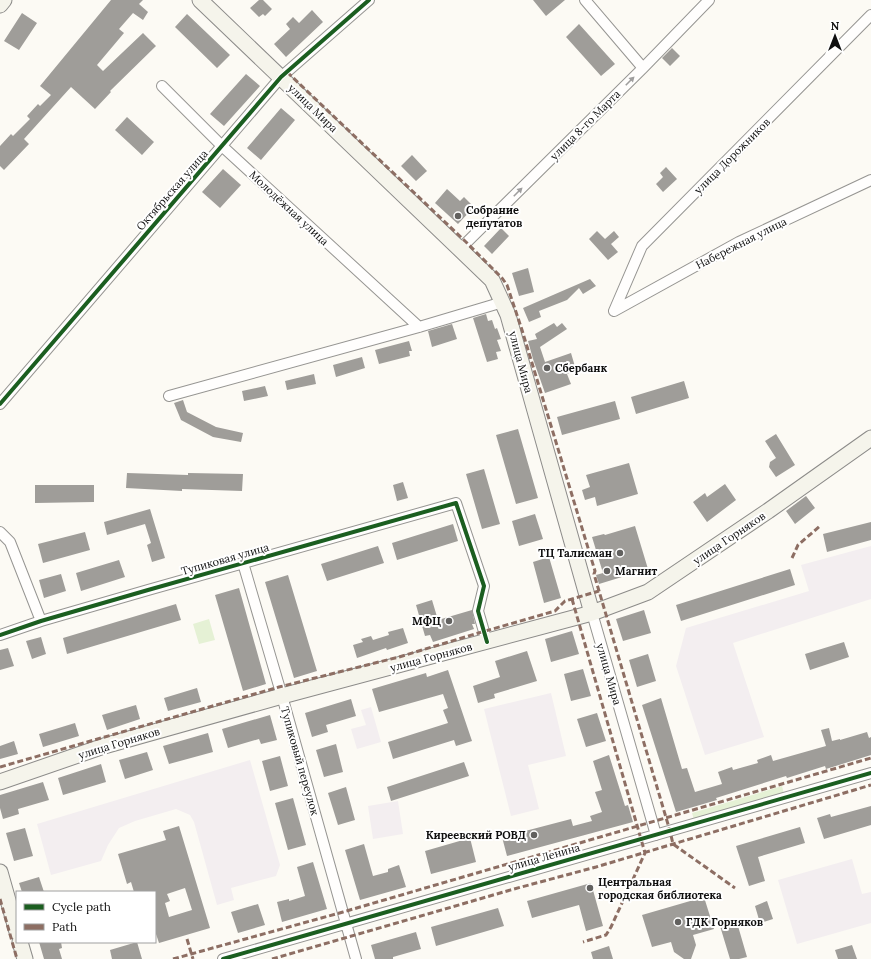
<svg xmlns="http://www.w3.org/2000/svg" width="871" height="959" font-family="Lora,serif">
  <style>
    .industrial { fill: #f3eef0 }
    .green { fill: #e5f1d5 }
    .building { fill: #9f9d99; fill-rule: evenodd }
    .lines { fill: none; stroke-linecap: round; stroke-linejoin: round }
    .street-casing { stroke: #969592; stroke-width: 12 }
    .secondary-casing { stroke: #8c8b89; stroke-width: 17 }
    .street { stroke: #fffefd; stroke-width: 10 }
    .secondary { stroke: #f5f4eb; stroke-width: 15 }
    .quiet { stroke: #8d6e63; stroke-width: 3; stroke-dasharray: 6 3; stroke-linecap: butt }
    .cycleway-casing { stroke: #fff; stroke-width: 6 }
    .cycleway { stroke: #1b5e20; stroke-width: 4 }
    .oneway { fill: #9f9e9e }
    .poi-dot { fill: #62615f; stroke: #fff; stroke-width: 1.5 }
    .labels { text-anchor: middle; stroke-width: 4; stroke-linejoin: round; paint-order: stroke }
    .street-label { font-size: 11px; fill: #0f0f0f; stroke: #fff }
    .poi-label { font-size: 11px; font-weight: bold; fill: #0f0f0f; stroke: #fff; text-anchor: start }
  </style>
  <rect width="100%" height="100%" fill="#fcfaf4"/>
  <!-- industrial -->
  <path class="industrial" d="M871,546V599L733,643L764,737L705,755L676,666L686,628L809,591L801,565Z
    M551,693L566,756L528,765L539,809L511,816L484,709Z
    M371,707L381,742L357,749L351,729L366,725L361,710Z
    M250,760L280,865L276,876L231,888L234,900L217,905L194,822L190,815L176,809L135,821L119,828L108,845L101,861L51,875L37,824Z
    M398,801L403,834L373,839L368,806Z
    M852,859L862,894L871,892V923L797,944L778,880Z"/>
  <!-- green -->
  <path class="green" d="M209,619L215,640L199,644L193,624Z
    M782,786L784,794L694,820L692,813Z"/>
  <!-- building -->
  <path class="building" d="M111,0H143L139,4L148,12L143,20L133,13L119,29L124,33L97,65L103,71L143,33L156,46L110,91L111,92L95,109L71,87L24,139L29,144L4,170L0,166V146L11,134L13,136L30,119L27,116L38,104L40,106L51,95L40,86Z
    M259,0H263L272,9L265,16L263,14L259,17L250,8Z
    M533,0H565L546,16Z
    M312,10L323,22L286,57L274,44L290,29L286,24L293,17L299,23Z
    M22,13L37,23L19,50L4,41Z
    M187,14L230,55L217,68L175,27Z
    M579,24L615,64L601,76L566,37Z
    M672,48L680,56L670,66L662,58Z
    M246,74L260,86L224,126L210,114Z
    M281,108L295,120L261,160L247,148Z
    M127,117L154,142L142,155L115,130Z
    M412,155L427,171L416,181L401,166Z
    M666,167L677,179L663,192L656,184L663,177L660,173Z
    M223,169L241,185L220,208L202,192Z
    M447,189L460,201L464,197L474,207L458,224L435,203Z
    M501,228L509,236L492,254L484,246Z
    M597,231L605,239L614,231L619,237L611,244L618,252L608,260L589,239Z
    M528,268L534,292L519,296L512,273Z
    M590,279L596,286L583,294L579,288L567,300L539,311L541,317L529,322L523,308Z
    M486,314L488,321L492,320L495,329L497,328L501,339L497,340L501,351L496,352L498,359L487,362L473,318Z
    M554,323L557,327L562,323L567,329L540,347L545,362L571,353L576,370L567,374L571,384L545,393L533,359L528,341L537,339L535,334Z
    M452,324L457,339L432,347L428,331Z
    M409,341L412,351H409L410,356L379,364L375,350Z
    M362,357L365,368L336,377L333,365Z
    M314,374L316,384L287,390L285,381Z
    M684,381L689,398L636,414L631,397Z
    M265,386L268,396L244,401L242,391Z
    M183,400L187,412L216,427L243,433L241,442L213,437L181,420L174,403Z
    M615,401L620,419L562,435L557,417Z
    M518,429L538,498L516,504L496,435Z
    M776,434L795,465L776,477L769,467L770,462L776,458L765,441Z
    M629,463L638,494L597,506L595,497L585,500L582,490L590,487L586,475Z
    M484,469L500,524L482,529L466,474Z
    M127,473L188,475V473L243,474L242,491L182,489V491L126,488Z
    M403,482L408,498L397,501L393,485Z
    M725,484L736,500L707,522L693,502L705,493L707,497Z
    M35,485H94V502L35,503Z
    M806,496L815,508L795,524L786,511Z
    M150,509L165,558L152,562L147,545L151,543L145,524L107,535L104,522Z
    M535,514L543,539L519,546L512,521Z
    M871,522V540L827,552L823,534Z
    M453,524L458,541L397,560L392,543Z
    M635,526L648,569L599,584L596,575L603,573L592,537L604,534L605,535Z
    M85,532L90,550L43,563L38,544Z
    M378,546L384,563L327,581L321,564Z
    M549,557L561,598L544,603L533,562Z
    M119,560L125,577L81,591L76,573Z
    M790,569L795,585L681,621L676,605Z
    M61,574L66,591L44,598L39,580Z
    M288,575L317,671L294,678L265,582Z
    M239,588L266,684L243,691L215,595Z
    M432,600L438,620L472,610L475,624H472L474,629L433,642L430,635L425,636L416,605Z
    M176,604L181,620L67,654L63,638Z
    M644,610L651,633L623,641L616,619Z
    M403,628L408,643L387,650L386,648L357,658L353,645L363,642L361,639L371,636L373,640L389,635L388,632Z
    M572,631L579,654L551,662L545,639Z
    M41,637L46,654L32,659L26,641Z
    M844,642L849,657L810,670L805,654Z
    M8,648L14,666L0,670V650Z
    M527,651L537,681L494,694L495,698L478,703L473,686L500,677L495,661Z
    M648,654L656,681L637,687L629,660Z
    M583,669L591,696L571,701L564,674Z
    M448,670L472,741L456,746L454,740L393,759L388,742L448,723L443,710L448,708L443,694L379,712L372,689L426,673L427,677Z
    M197,688L201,702L168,711L164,698Z
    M661,698L682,769L687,768L695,792L722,784L718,772L732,767L733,770L758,763L757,760L771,755L773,761L826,746L821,730L829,728L832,741L840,739V740L867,732L869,738L871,737V755L826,769L825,766L787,778L786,776L716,798L717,800L676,812L642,705Z
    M351,699L356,716L326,725L328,732L312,737L305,713Z
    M136,705L140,719L107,730L102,715Z
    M597,713L606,741L586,747L577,719Z
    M270,715L277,740L261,744L259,739L228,748L222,729Z
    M75,723L79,736L43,747L39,734Z
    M208,733L213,752L169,764L163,746Z
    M14,741L18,754L0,759V746Z
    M336,744L343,772L324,777L316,750Z
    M147,752L153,770L125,779L119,760Z
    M609,755L625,806L628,805L633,822L507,856L502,837L571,819L573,826L592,821L590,816L602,812L595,792L602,790L593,761Z
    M280,756L288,786L270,791L262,761Z
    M464,762L469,776L391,801L387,787Z
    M101,764L106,782L63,795L58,778Z
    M43,782L49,800L18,809L19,814L3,819L0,808V795Z
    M346,787L355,820L338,825L328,793Z
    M293,798L306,845L288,850L275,803Z
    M871,806V825L824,839L817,818L830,814L831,817Z
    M179,826L210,928L159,943L155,931V892H134L131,882L127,884L118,854L166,840L163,831ZM185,888L192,910L169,917L165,903L170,901L167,894Z
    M800,827L805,843L758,857L765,881L749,886L736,846Z
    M25,828L33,856L14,861L6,833Z
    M470,838L476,862L431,874L425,851Z
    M364,844L373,876L388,872V869L399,865L406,887L360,900L345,850Z
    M313,862L327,909L282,922L277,902L289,899V901L305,896L297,867Z
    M39,877L44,892H22L19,883Z
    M591,883L603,926L586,931L579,905L532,918L527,901Z
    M704,897L714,929L693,935L696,945L691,959H684L674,952L671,942L652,947L642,915Z
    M767,901L773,919L760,923L755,906Z
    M258,904L265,925L238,933L231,912Z
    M498,908L504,926L436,946L431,927Z
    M731,923L733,927L738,926L747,957L739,959H730L720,926Z
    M416,932L421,949L393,957V959H375L371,945Z
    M39,942H61L62,948L59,949L62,959H44Z
    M137,942L142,959H112L110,950Z
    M852,945L857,959H838L835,950Z
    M609,946L613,959H593L591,952Z"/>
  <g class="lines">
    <defs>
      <path id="street" d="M585,0L643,68
        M162,86L222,146L419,327
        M460,249L643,68L709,0
        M614,311L642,246L871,15
        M614,311L739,242L871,180
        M169,396L419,327L503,302
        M0,404L281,77L369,0
        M0,532L10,542L41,621
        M243,563L282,696L356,959
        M592,613L656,835
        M0,635L41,621L148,590L456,503L484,586L478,611L487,642
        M223,959L871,773"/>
      <path id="secondary" d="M200,0L492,280L508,315L592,613
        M0,5L4,0
        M0,782L104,746L282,696L592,613L648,592L768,511L871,438
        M0,872L17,932
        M20,942L25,959"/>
    </defs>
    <!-- street casing -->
    <use href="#street" class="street-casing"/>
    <!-- secondary casing -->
    <use href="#secondary" class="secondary-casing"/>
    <!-- street -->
    <use href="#street" class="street"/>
    <!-- secondary -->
    <use href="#secondary" class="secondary"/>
    <!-- quiet -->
    <path class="quiet" d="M287,72L466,242L502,278L507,285L522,330L595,571L594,574L670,831L673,844L735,888
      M792,558L798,545L820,526
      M572,599L645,853L611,927L606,935L583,942
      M0,767L279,687L399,657L475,634L555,611L565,601L599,591
      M0,899L17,959
      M187,939L193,959
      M173,959L343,912L871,758
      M272,959L514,889L596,867L871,785"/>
    <defs>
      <path id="cycleway" d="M0,404L281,77L369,0
        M0,635L41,621L148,590L456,503L484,586L478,611L487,642
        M223,959L871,773"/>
    </defs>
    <!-- cycleway casing -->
    <use href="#cycleway" class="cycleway-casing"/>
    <!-- cycleway -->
    <use href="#cycleway" class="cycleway"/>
  </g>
  <!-- one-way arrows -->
  <defs><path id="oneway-solid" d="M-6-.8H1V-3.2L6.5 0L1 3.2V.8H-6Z"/></defs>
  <g class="oneway">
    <use href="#oneway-solid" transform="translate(630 81) rotate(-45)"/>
    <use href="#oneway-solid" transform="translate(518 192) rotate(-45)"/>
  </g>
  <!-- markers -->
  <g class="poi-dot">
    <circle cx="458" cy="216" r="4"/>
    <circle cx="547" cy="368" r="4"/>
    <circle cx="620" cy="553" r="4"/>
    <circle cx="607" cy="571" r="4"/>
    <circle cx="449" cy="621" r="4"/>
    <circle cx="534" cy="835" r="4"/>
    <circle cx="590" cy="888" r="4"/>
    <circle cx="678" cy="922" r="4"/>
  </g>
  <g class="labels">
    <!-- street labels -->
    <g class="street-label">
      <text transform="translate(313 108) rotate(44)" y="4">улица Мира</text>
      <text transform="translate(585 125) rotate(-45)" y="4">улица 8-го Марта</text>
      <text transform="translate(732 156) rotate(-45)" y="4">улица Дорожников</text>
      <text transform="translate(172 190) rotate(-49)" y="4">Октябрьская улица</text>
      <text transform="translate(289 208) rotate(43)" y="4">Молодёжная улица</text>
      <text transform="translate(741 243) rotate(-27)" y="4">Набережная улица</text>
      <text transform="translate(521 362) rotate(75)" y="4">улица Мира</text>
      <text transform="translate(729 538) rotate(-34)" y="4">улица Горняков</text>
      <text transform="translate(225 559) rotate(-16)" y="4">Тупиковая улица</text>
      <text transform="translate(431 657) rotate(-15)" y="4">улица Горняков</text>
      <text transform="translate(609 674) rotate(74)" y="4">улица Мира</text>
      <text transform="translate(119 743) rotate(-17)" y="4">улица Горняков</text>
      <text transform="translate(300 761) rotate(74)" y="4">Тупиковый переулок</text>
      <text transform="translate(544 857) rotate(-16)" y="4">улица Ленина</text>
    </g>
    <!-- poi labels -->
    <g class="poi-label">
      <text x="466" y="214">Собрание<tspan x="466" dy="13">депутатов</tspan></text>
      <text x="555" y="372">Сбербанк</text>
      <text x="612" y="557" text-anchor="end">ТЦ Талисман</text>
      <text x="615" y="575">Магнит</text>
      <text x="441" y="625" text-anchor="end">МФЦ</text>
      <text x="526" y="839" text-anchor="end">Киреевский РОВД</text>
      <text x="598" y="886">Центральная<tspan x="598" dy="13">городская библиотека</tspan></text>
      <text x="686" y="926">ГДК Горняков</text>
    </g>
  </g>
  <!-- legend -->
  <rect x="16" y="891" width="140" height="52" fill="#ffffff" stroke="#9f9f9f"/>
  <rect x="24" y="904" width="20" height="6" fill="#1b5e20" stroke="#9f9f9f"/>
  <text x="52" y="911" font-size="12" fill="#0f0f0f">Cycle path</text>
  <rect x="24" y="924" width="20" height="6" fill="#8d6e63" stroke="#9f9f9f"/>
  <text x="52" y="931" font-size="12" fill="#0f0f0f">Path</text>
  <!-- north arrow -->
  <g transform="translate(835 36)" stroke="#ffffff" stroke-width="3" paint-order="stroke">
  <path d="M0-3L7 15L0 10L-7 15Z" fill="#0f0f0f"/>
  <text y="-6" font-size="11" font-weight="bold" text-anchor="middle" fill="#0f0f0f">N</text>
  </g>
</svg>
